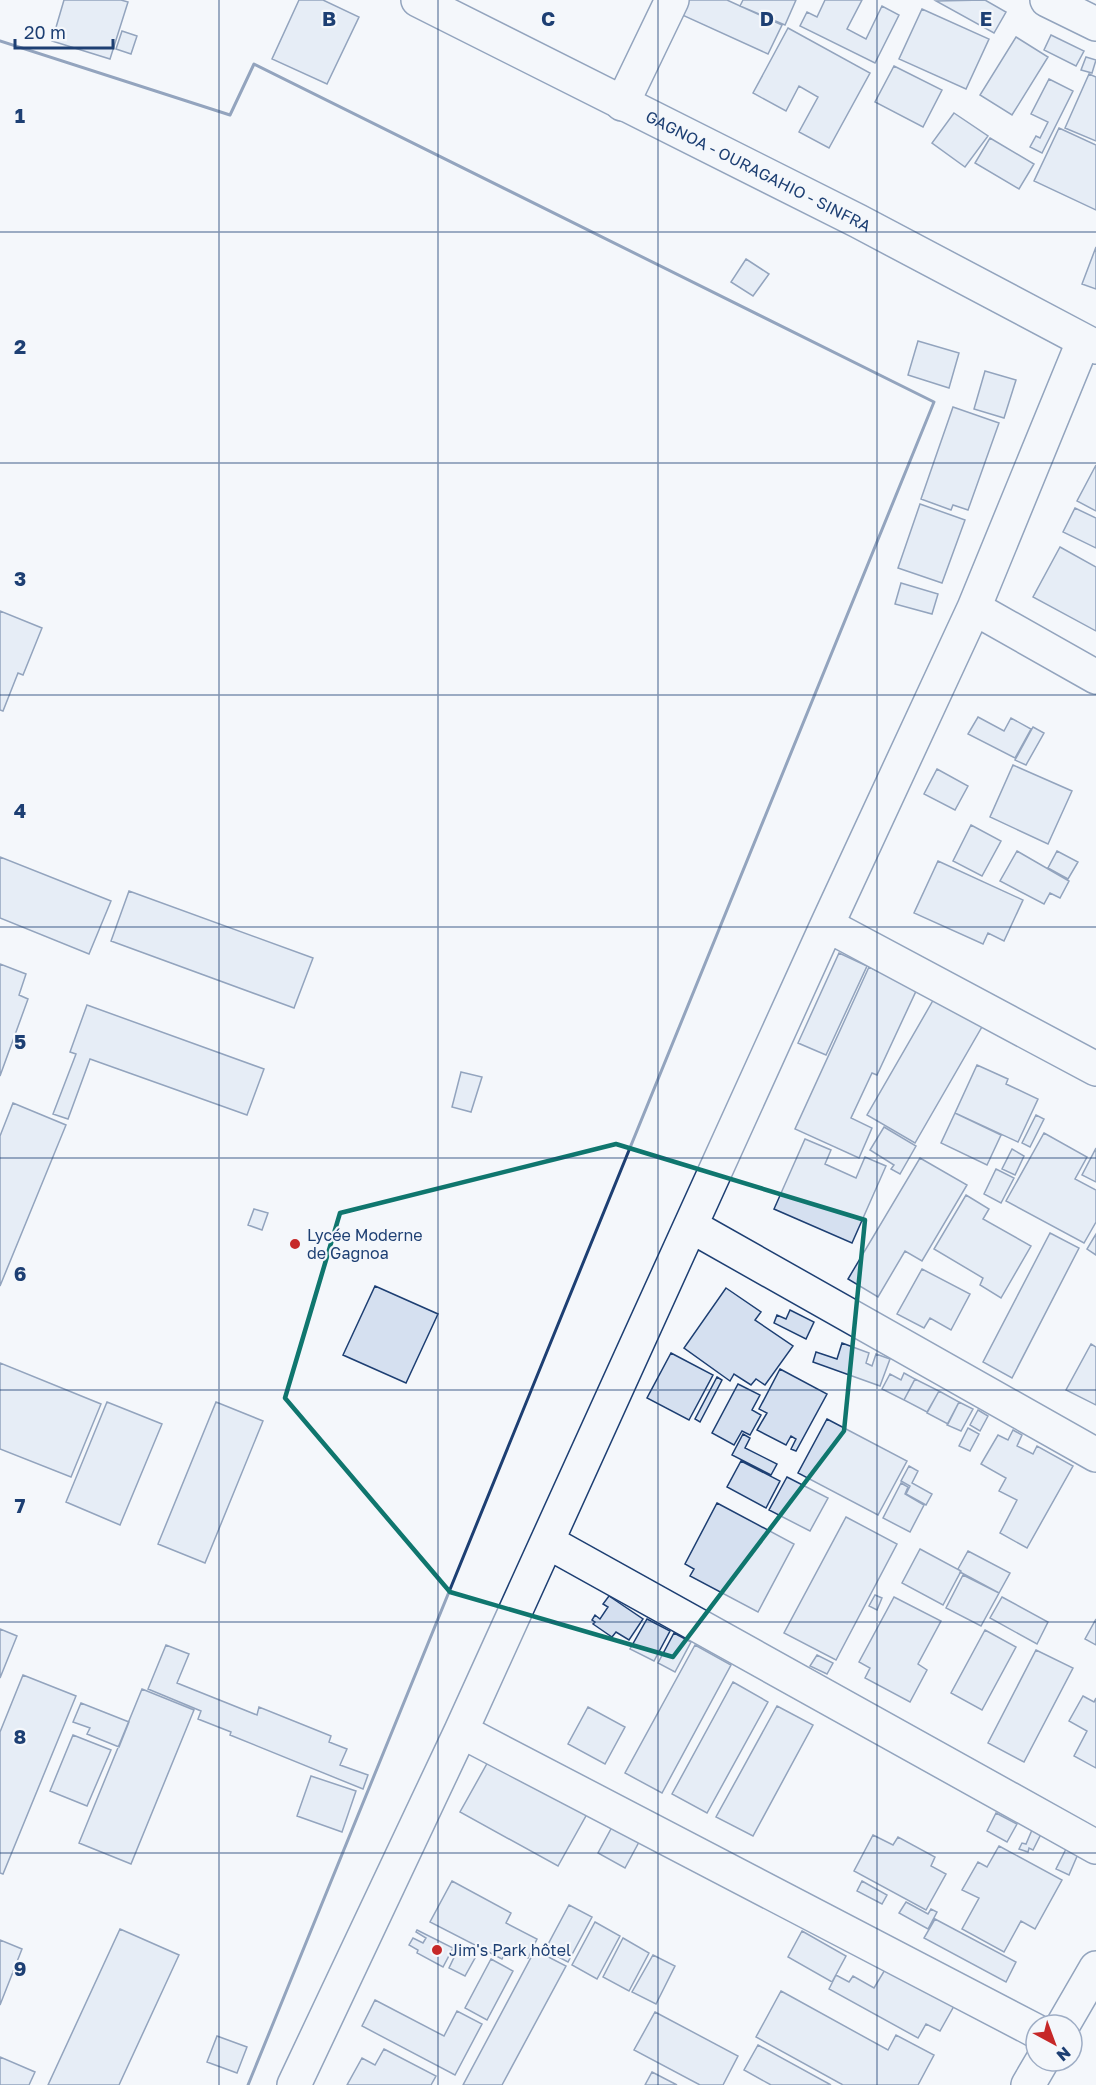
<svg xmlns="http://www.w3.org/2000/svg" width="1096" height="2085" font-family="'Golos Text',sans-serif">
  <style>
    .building { fill: #d5e0f0; stroke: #1d3f73; stroke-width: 1.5 }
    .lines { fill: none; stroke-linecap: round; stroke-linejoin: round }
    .minor-casing { stroke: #1d3f73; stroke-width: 36 }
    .major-casing { stroke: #1d3f73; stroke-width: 36 }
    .minor { stroke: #f4f7fb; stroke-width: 33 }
    .major { stroke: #f4f7fb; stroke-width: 33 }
    .wall { stroke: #1d3f73; stroke-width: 3 }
    .marked { fill: none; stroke: #0f766e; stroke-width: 4.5; stroke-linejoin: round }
    .grid { fill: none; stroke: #1d3f73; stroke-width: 1.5; stroke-opacity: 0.55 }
    .poi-dot { fill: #c62828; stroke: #f4f7fb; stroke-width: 2 }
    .labels { text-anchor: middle; stroke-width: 4.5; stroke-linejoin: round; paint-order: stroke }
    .street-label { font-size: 16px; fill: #1d3f73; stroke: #f4f7fb }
    .poi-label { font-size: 16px; fill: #1d3f73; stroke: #f4f7fb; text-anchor: start }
    .grid-label { font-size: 20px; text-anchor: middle; font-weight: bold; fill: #1d3f73; stroke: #f4f7fb; stroke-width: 4.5; stroke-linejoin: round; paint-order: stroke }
  </style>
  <rect width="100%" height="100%" fill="#f4f7fb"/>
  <!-- building -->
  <path class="building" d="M64,0H121L128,2L110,59L52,41Z
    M299,0H323L359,17L327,84L272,59Z
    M687,0H727L782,25L768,54L680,14Z
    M743,0H796L785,25L740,6Z
    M825,0H862L847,29L866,39L882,6L899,15L875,63L800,26L807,12L817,17Z
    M985,0L1006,12L994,33L936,1Z
    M922,9L989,39L966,89L899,59Z
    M788,28L870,73L829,148L799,132L818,97L799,86L786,111L753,93Z
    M122,31L137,36L131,54L116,49Z
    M1051,35L1084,51L1076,66L1044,50Z
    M1016,37L1048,57L1012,115L980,95Z
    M1086,57L1096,60L1092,73L1081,70Z
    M894,66L942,90L923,127L875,102Z
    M1089,74L1096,77V141L1065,128Z
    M1049,79L1073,91L1042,153L1030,147L1036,136L1040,138L1048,122L1031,114Z
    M954,113L988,136L965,167L932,143Z
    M1059,128L1096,145V210L1034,181Z
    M990,138L1034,164L1019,189L975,163Z
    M1096,247V289L1082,284Z
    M746,259L769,274L753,296L731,282Z
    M918,341L959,353L949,388L908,375Z
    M985,371L1016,380L1004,418L974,409Z
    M953,407L999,423L968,510L953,505L951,510L921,499Z
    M1096,465V511L1077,501Z
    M920,504L965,520L942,583L898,568Z
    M1075,508L1096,518V548L1063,532Z
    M1060,547L1096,567V631L1033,597Z
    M901,583L938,594L932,614L895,604Z
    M0,611L42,628L23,675L18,673L3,711L0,710Z
    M978,717L1004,731L1011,718L1031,729L1015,758L968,734Z
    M1033,727L1044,733L1026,765L1015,760Z
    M1013,765L1072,791L1048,844L990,817Z
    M937,769L968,786L955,810L924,794Z
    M971,825L1001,841L982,876L953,861Z
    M1017,851L1069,881L1060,898L1050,893L1044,904L1000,881Z
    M1057,851L1078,862L1068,879L1048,868Z
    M0,857L111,901L89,954L0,918Z
    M938,861L1023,900L1004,941L988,933L983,944L914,913Z
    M129,891L313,958L294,1008L111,941Z
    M839,953L867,966L826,1055L798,1043Z
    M0,964L26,974L19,995L28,999L0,1076Z
    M869,967L917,989L877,1075L872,1073L851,1118L872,1128L859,1158L795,1129Z
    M935,997L983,1025L915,1143L867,1115Z
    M87,1005L264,1069L247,1115L90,1059L68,1119L53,1114L76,1054L70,1052Z
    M977,1065L1008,1079L1006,1084L1038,1099L1018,1142L955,1113Z
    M461,1072L482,1077L471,1112L452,1107Z
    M13,1103L66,1125L0,1286V1136Z
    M955,1113L1001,1135L987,1165L941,1143Z
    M1036,1115L1044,1119L1030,1147L1022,1143Z
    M884,1127L916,1146L900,1174L891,1169L894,1165L870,1150Z
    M1044,1133L1087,1157L1075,1179L1096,1190V1222L1084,1243L1006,1201Z
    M805,1139L831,1150L825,1164L856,1178L865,1157L886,1166L852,1243L774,1209Z
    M1096,1148V1182L1082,1175Z
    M1012,1149L1024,1156L1015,1175L1002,1169Z
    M920,1158L967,1185L922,1261L905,1251L878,1297L848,1279Z
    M996,1169L1014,1178L1001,1203L984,1194Z
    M966,1195L989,1209L983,1219L1031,1246L1001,1298L980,1285L983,1278L934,1249Z
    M254,1209L268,1213L262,1230L248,1225Z
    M1050,1233L1079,1248L1012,1378L983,1362Z
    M1096,1234V1255L1087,1249Z
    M922,1269L970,1294L951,1330L930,1318L924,1328L897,1314Z
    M375,1286L438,1314L406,1383L343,1355Z
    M726,1288L761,1312L755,1320L793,1346L765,1385L756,1379L751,1385L734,1374L730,1381L684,1348Z
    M790,1310L814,1322L806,1339L774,1323L777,1315L786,1319Z
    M842,1343L869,1353L866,1363L872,1366L876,1354L890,1359L880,1386L813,1362L816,1352L837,1359Z
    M1091,1344L1096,1347V1405L1066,1390Z
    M671,1353L713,1375L689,1420L647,1398Z
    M0,1363L101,1404L71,1477L0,1449Z
    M780,1369L827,1394L796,1451L791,1449L796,1439L791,1436L786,1445L757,1430L767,1413L759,1409Z
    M904,1373L915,1379L904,1400L882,1389L890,1374L901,1380Z
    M717,1377L722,1380L700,1422L695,1419Z
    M915,1379L939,1391L927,1412L904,1400Z
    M738,1384L760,1395L752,1410L761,1415L750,1435L742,1431L734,1445L712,1433Z
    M939,1391L959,1402L948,1424L927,1413Z
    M107,1402L162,1424L120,1525L66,1502Z
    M216,1402L263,1421L205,1563L158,1544Z
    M959,1402L973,1409L961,1431L947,1425Z
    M978,1410L988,1416L980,1431L970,1425Z
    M827,1419L907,1461L878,1515L798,1473Z
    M968,1428L979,1434L970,1451L959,1446Z
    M1013,1430L1022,1435L1017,1446L1033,1454L1037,1446L1073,1466L1027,1548L1000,1533L1017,1500L999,1491L1006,1478L981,1464L998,1435L1008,1440Z
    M743,1434L750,1438L745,1448L777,1464L771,1475L732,1455Z
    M741,1461L780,1481L766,1508L727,1487Z
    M909,1466L918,1471L912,1483L932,1494L926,1505L906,1494L910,1486L901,1481Z
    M787,1477L828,1498L810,1531L769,1510Z
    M901,1483L908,1487L905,1494L924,1505L910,1532L883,1518Z
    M717,1503L794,1544L758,1612L690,1576L694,1569L685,1564Z
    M846,1517L897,1544L836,1660L784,1633Z
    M920,1549L961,1571L943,1605L902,1583Z
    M968,1551L1010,1573L999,1593L960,1572L961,1571L958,1569Z
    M963,1575L999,1593L981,1626L946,1608Z
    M875,1595L882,1598L877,1610L869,1606Z
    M609,1596L643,1619L629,1640L616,1632L612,1637L593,1624L595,1622L592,1620L595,1615L600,1619L608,1607L603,1604Z
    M894,1597L941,1621L918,1664L927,1670L910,1702L865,1678L870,1668L859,1662Z
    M1002,1597L1048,1622L1037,1644L990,1618Z
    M647,1619L670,1631L654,1661L630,1649Z
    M1096,1619V1645L1085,1639Z
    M0,1629L17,1636L0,1678Z
    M985,1630L1016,1647L982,1710L951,1693Z
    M674,1633L691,1642L675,1672L658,1663Z
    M166,1645L189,1654L177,1683L257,1715L259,1707L331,1736L329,1742L347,1749L340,1765L368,1775L363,1789L230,1735L231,1732L198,1719L201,1711L148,1689Z
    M695,1645L731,1665L662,1793L625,1773Z
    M1036,1650L1073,1668L1024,1762L988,1743Z
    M817,1655L833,1663L827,1674L810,1666Z
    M23,1675L76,1696L3,1874L0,1873V1732Z
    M733,1682L768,1702L707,1813L672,1794Z
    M142,1689L194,1710L131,1864L79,1843Z
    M1083,1696L1094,1702L1096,1698V1768L1074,1756L1087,1731L1069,1721Z
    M81,1703L129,1722L119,1747L87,1734L90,1728L73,1722Z
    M777,1706L813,1725L753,1836L716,1817Z
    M588,1707L625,1727L605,1764L568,1744Z
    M73,1735L111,1750L87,1806L50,1791Z
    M489,1760L587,1814L558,1866L460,1812Z
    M311,1776L356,1791L342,1832L297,1816Z
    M996,1813L1017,1824L1007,1842L987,1831Z
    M612,1827L639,1842L625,1868L598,1853Z
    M1032,1830L1041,1834L1033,1850L1029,1848L1028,1852L1019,1849L1022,1843L1026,1844Z
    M873,1835L893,1845L898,1837L935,1857L931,1866L946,1874L926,1910L854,1871Z
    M999,1846L1062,1880L1035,1929L1021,1921L1004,1952L962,1929L979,1898L962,1890L978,1862L987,1867Z
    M1066,1849L1078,1854L1069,1875L1056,1869Z
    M452,1881L511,1913L506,1923L537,1939L528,1958L508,1947L502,1959L430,1922Z
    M862,1881L887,1895L882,1904L857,1891Z
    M906,1902L928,1914L931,1909L937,1912L928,1929L899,1913Z
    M569,1905L592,1917L568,1962L545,1950Z
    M935,1919L1016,1962L1006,1982L924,1938Z
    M595,1922L620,1936L597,1979L572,1965Z
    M120,1929L179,1955L119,2085H48Z
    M417,1930L453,1948L443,1967L417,1953L418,1950L409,1945L413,1938L423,1943L426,1938L416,1932Z
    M802,1931L846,1956L832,1982L788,1957Z
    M623,1938L649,1953L629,1991L603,1977Z
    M0,1940L22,1949L0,2005Z
    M458,1949L475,1958L465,1976L449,1968Z
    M535,1950L566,1966L502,2085H463Z
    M653,1955L675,1966L656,2004L632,1992Z
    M491,1959L513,1971L487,2020L465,2008Z
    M886,1968L954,2006L940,2031L926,2024L918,2038L829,1989L836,1975L849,1982L853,1976L874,1988Z
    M781,1991L888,2050L896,2035L934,2055L918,2085H843L756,2037Z
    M375,2000L444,2036L457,2011L482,2024L455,2075L362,2026Z
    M655,2012L738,2056L723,2085H700L634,2050Z
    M217,2036L247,2047L237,2073L207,2062Z
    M758,2045L831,2085H771L744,2070Z
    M384,2049L436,2076L431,2085H347L362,2058L375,2065Z
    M0,2057L35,2072L29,2085H0Z
    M652,2072L677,2085H645Z"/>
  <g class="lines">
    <defs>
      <path id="minor" d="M1047,0L1096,24
        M622,104L672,0
        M974,608L1096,677
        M827,925L1096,1069
        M691,1226L1096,1455
        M548,1542L1096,1847
        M461,1731L1036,2031
        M1063,2025L1096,1968
        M294,2085L461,1731L827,925L974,608L1083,342
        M1028,2085L1042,2061"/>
      <g id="major">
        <path id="s1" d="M418,0L858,221L1096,347"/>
      </g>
    </defs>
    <!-- minor casing -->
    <use href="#minor" class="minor-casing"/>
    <!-- major casing -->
    <use href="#major" class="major-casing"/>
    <!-- minor -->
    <use href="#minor" class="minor"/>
    <!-- major -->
    <use href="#major" class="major"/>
    <!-- wall -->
    <path class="wall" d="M0,41L230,115L254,64L934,402L248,2085"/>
  </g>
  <!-- marked area -->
  <path d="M0 0H1096V2085H0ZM616,1144L865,1220L844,1431L673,1657L450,1592L285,1398L340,1213Z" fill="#f4f7fb" fill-opacity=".55" fill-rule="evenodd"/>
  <path class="marked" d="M616,1144L865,1220L844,1431L673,1657L450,1592L285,1398L340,1213Z"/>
  <!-- grid -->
  <path class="grid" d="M219,0V2085M438,0V2085M658,0V2085M877,0V2085M0,232H1096M0,463H1096M0,695H1096M0,927H1096M0,1158H1096M0,1390H1096M0,1622H1096M0,1853H1096"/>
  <!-- markers -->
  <g class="poi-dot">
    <circle cx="295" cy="1244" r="6"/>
    <circle cx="437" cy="1950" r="6"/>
  </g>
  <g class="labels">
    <!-- street labels -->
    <g class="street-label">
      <text dy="6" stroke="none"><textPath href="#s1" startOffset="381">GAGNOA - OURAGAHIO - SINFRA</textPath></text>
    </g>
    <!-- poi labels -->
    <g class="poi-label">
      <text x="307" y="1241">Lycée Moderne<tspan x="307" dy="18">de Gagnoa</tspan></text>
      <text x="449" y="1956">Jim's Park hôtel</text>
    </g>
  </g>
  <g class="grid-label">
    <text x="329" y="26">B</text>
    <text x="548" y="26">C</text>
    <text x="767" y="26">D</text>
    <text x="986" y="26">E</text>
    <text x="20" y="123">1</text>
    <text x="20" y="354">2</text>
    <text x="20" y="586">3</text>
    <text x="20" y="818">4</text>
    <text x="20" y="1049">5</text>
    <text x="20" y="1281">6</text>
    <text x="20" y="1513">7</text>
    <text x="20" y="1744">8</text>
    <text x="20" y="1976">9</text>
  </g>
  <!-- north arrow -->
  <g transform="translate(1054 2043) rotate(139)"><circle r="28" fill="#f4f7fb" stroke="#9eadc5" stroke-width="1.5"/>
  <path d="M0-4.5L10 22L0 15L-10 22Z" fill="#c62828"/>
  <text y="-9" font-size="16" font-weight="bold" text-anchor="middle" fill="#1d3f73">N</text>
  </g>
  <!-- scale -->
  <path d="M15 39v9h98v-9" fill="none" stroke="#1d3f73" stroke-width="3"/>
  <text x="24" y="39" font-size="18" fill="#1d3f73" stroke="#f4f7fb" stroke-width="4.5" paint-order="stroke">20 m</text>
</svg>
